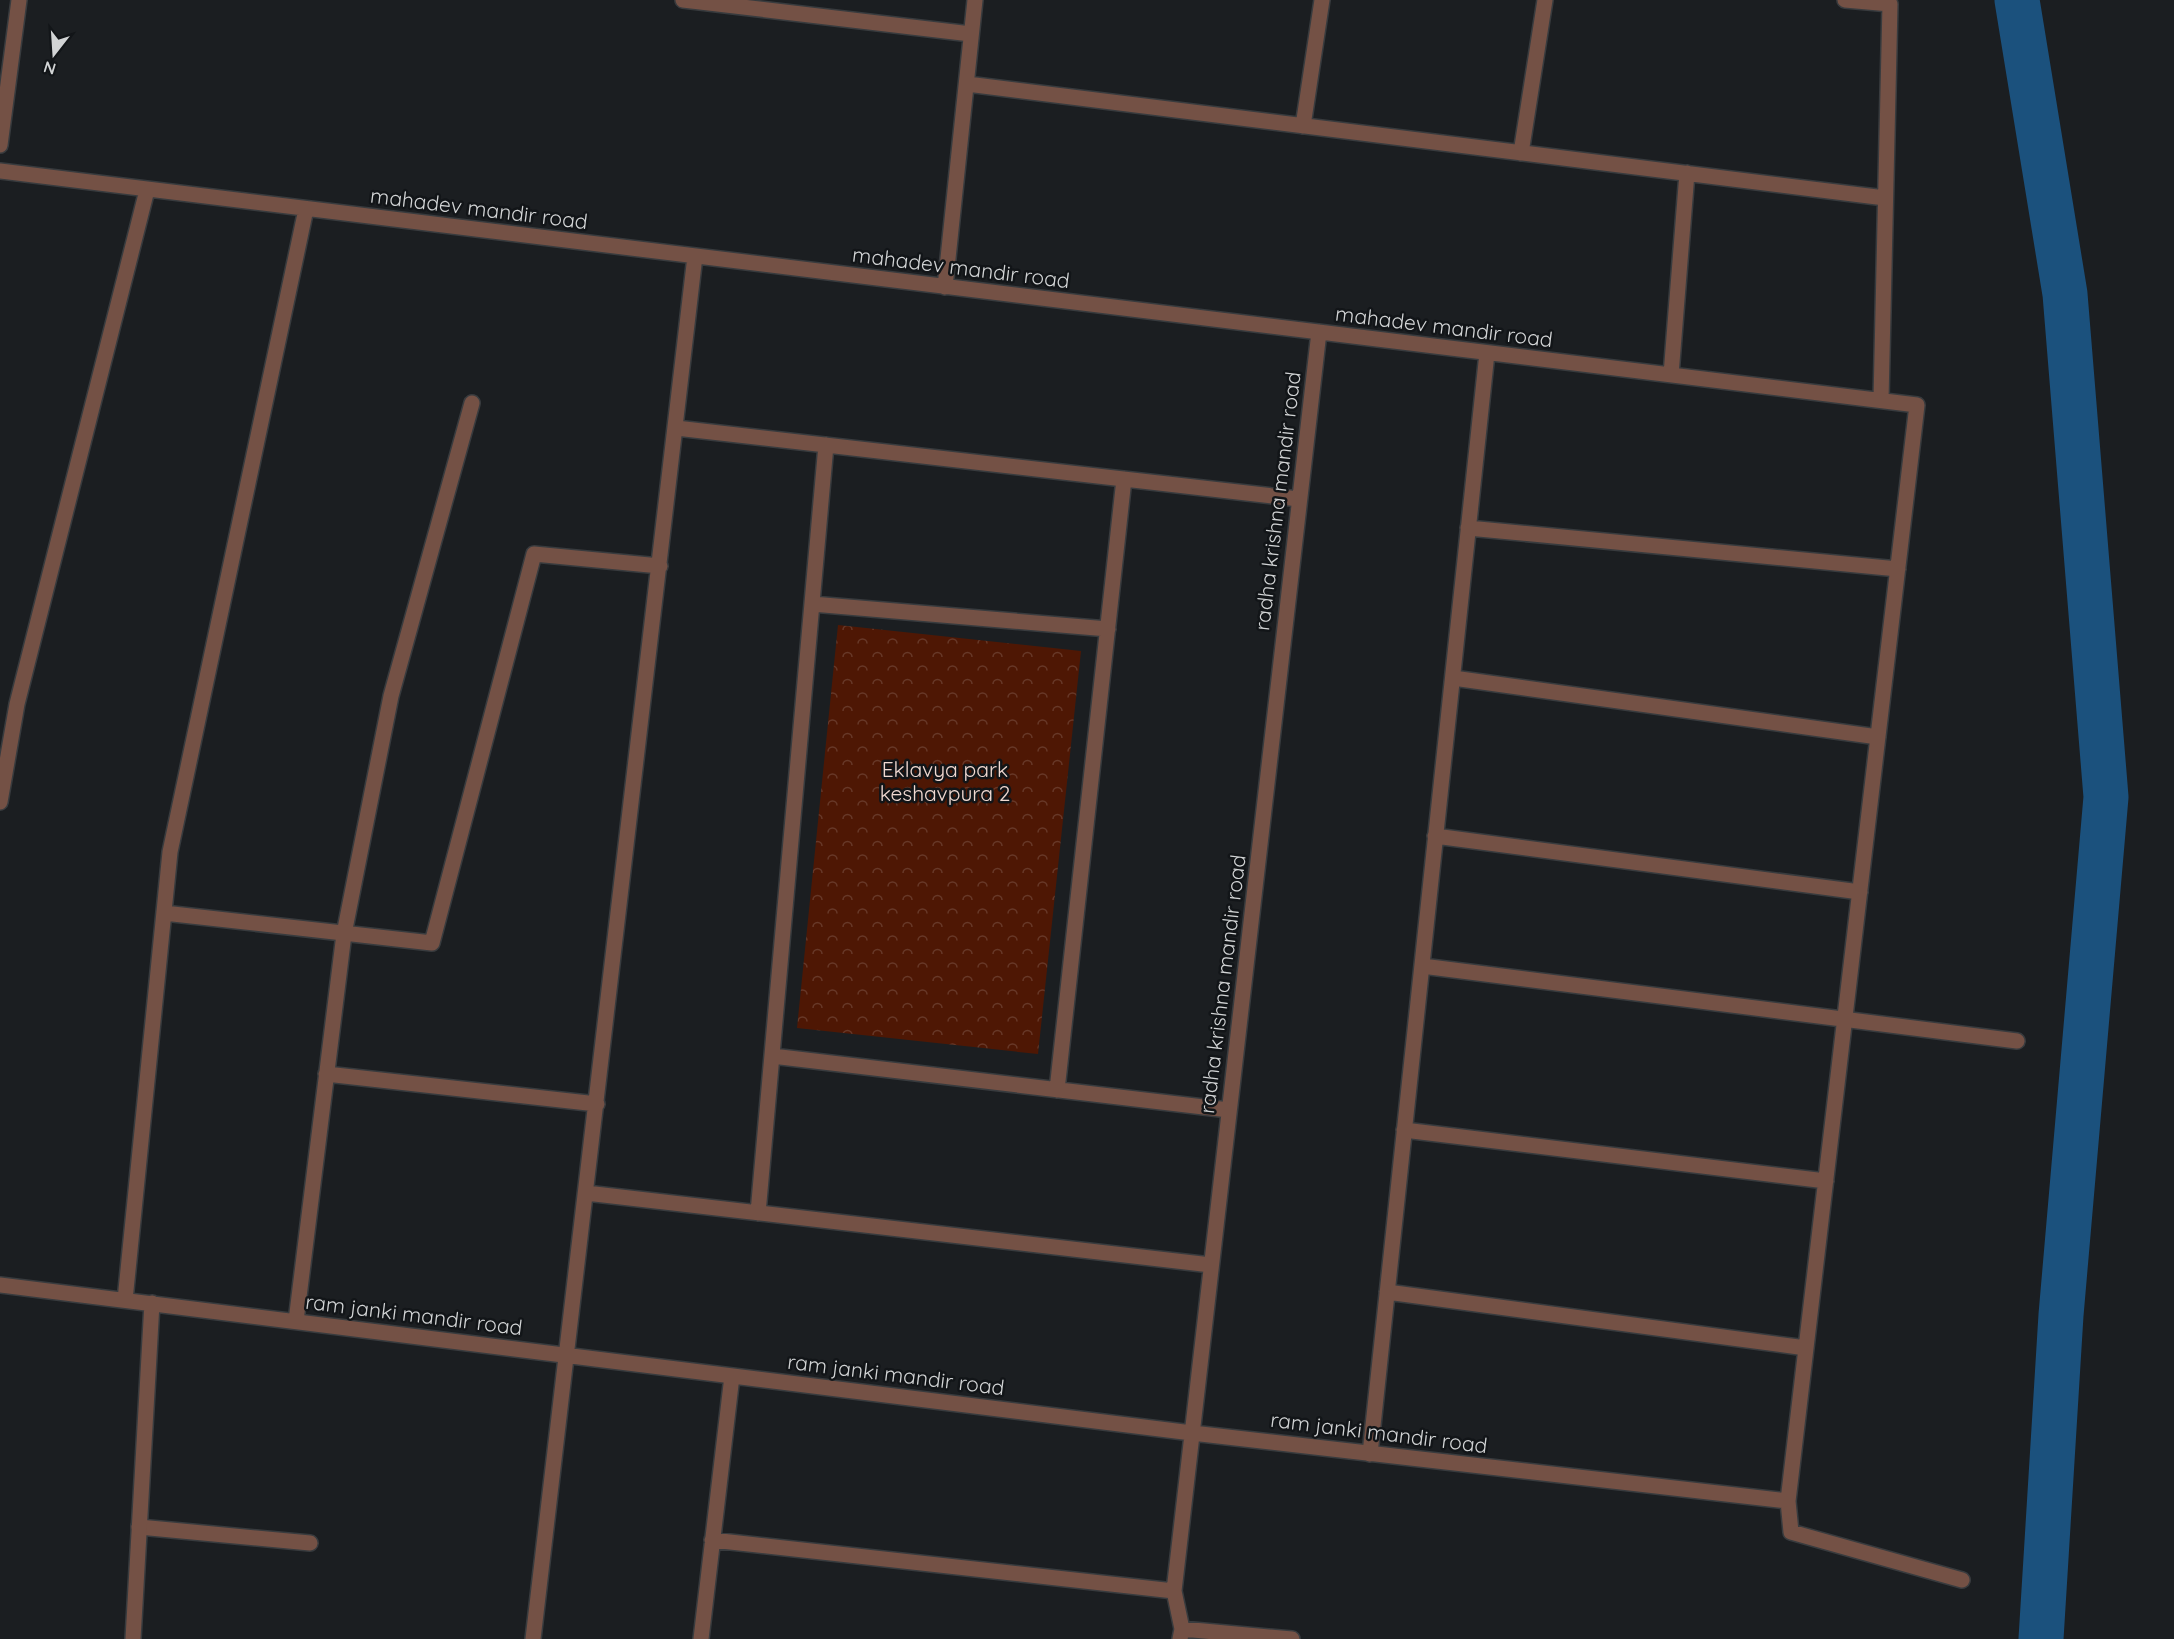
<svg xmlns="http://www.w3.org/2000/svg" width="2174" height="1639" font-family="Quicksand,sans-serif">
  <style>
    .park { fill: url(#park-crowns) }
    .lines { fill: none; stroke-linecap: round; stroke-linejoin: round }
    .canal { stroke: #1b517d; stroke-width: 45 }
    .lane-casing { stroke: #383b3e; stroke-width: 18 }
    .street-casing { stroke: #383b3e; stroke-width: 18 }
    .lane { stroke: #745145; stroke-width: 15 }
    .street { stroke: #745145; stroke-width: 15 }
    .labels { text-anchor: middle; stroke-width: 5; stroke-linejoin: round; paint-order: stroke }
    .street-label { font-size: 21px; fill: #d2d4d5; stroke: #121518 }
    .park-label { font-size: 21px; fill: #f1d9d1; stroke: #121518 }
  </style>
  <defs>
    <pattern id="park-crowns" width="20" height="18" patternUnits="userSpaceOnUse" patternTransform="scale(1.5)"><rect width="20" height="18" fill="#4e1704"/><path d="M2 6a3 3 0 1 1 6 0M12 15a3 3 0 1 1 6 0" fill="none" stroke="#673828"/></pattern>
  </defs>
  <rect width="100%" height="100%" fill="#1b1e21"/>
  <!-- park -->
  <path class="park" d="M838,625L1081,651L1038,1054L797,1028Z"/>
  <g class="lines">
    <!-- canal -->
    <path class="canal" d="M2017,0L2065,294L2106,797L2061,1315L2041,1639"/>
    <defs>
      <path id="lane" d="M139,1527L310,1543"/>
      <path id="street" d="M683,0L971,34
        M1845,0L1890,4L1881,400
        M967,84L1885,198
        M1303,126L1322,0
        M0,145L19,0
        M1521,153L1545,0
        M0,171L1917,405L1788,1501L1791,1532L1962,1580
        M945,287L975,0
        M1671,375L1687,173
        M676,428L1299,499
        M1468,528L1898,569
        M812,604L1108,629
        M1453,678L1878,737
        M0,802L17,704L147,190
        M1435,836L1860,892
        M164,913L432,943L534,554L660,566
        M1422,966L2017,1041
        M772,1056L1229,1110
        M326,1074L597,1104
        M1057,1090L1124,479
        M1404,1130L1826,1181
        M586,1193L1211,1265
        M758,1213L826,445
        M0,1285L1192,1433L1788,1501
        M1387,1292L1806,1348
        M125,1300L170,852L306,209
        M296,1321L344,934L391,696L472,403
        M1370,1454L1487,353
        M712,1540L1174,1591
        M1182,1629L1292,1639
        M133,1639L152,1303
        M533,1639L695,256
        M701,1639L732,1376
        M1180,1639L1182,1629L1174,1591L1319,332"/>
    </defs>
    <!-- lane casing -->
    <use href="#lane" class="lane-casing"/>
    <!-- street casing -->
    <use href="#street" class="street-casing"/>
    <!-- lane -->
    <use href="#lane" class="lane"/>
    <!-- street -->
    <use href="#street" class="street"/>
  </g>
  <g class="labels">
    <!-- street labels -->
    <g class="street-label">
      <text transform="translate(479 209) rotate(7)" y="7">mahadev mandir road</text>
      <text transform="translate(961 268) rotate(7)" y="7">mahadev mandir road</text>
      <text transform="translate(1444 327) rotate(7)" y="7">mahadev mandir road</text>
      <text transform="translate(1278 501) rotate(-83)" y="7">radha krishna mandir road</text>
      <text transform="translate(1223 984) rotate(-83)" y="7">radha krishna mandir road</text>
      <text transform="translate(414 1315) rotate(7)" y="7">ram janki mandir road</text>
      <text transform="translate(896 1375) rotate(7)" y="7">ram janki mandir road</text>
      <text transform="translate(1379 1433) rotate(7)" y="7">ram janki mandir road</text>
    </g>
    <!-- park labels -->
    <g class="park-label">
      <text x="945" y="777">Eklavya park<tspan x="945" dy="24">keshavpura 2</tspan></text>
    </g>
  </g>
  <!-- north arrow -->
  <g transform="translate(54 54) rotate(197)" stroke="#121518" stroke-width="4.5" paint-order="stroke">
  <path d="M0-4.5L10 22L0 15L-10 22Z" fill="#d2d4d5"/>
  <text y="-9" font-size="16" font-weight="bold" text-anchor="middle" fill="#d2d4d5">N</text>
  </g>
</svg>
